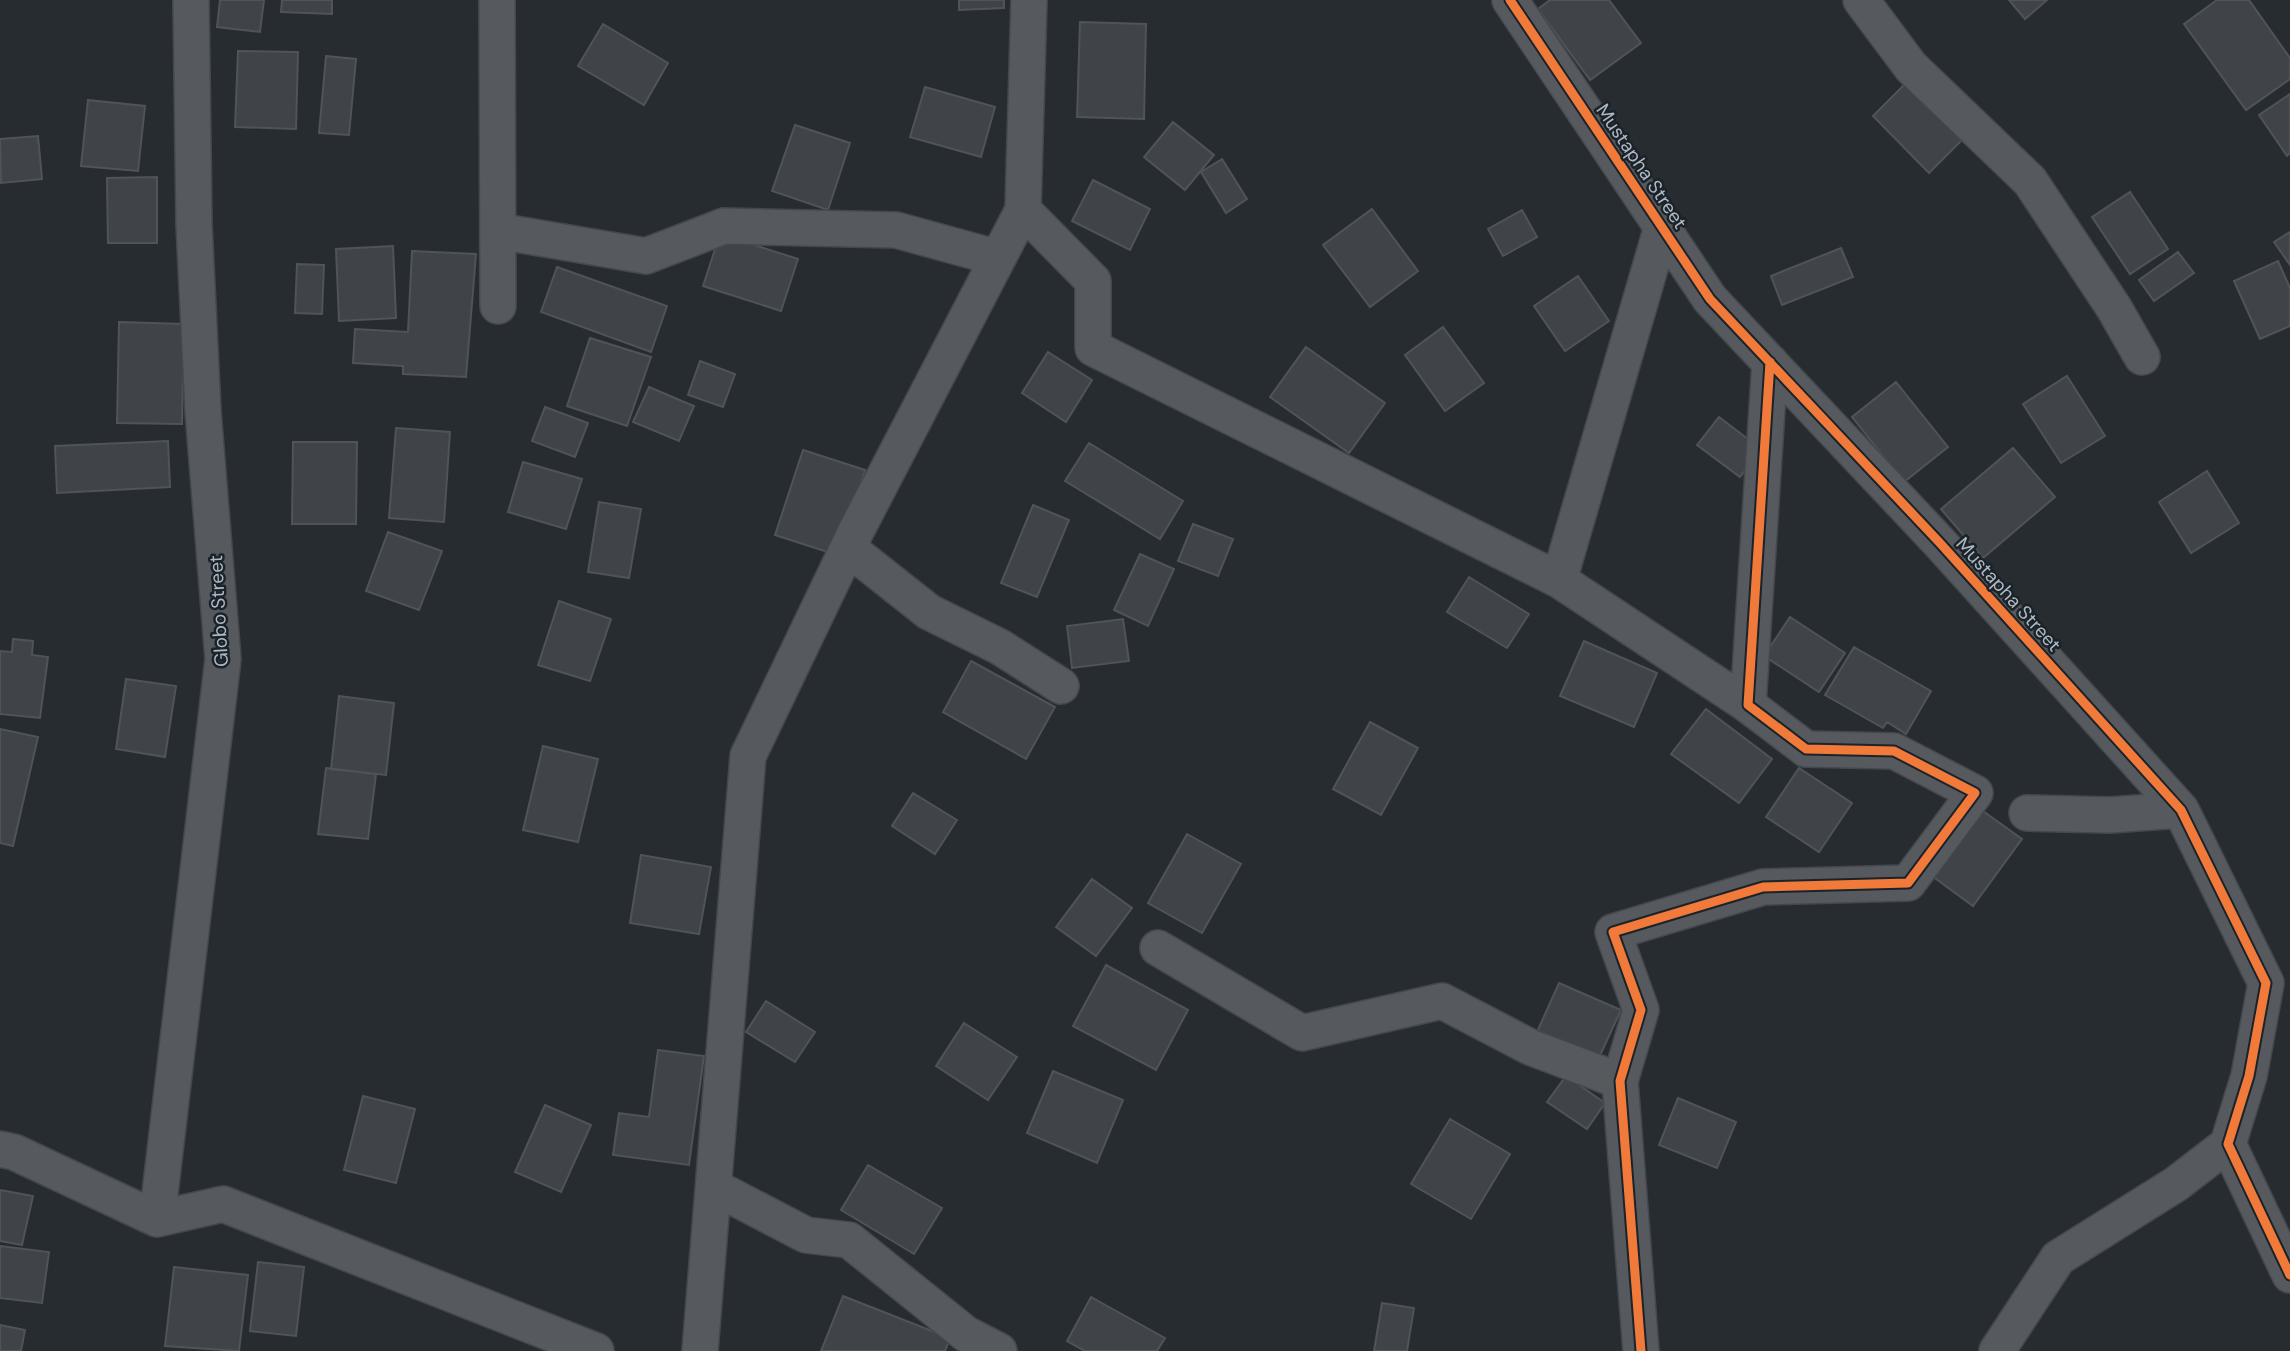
<svg xmlns="http://www.w3.org/2000/svg" width="2290" height="1351" font-family="'DM Sans',sans-serif">
  <style>
    .building { fill: #404449; stroke: #4e5459; stroke-width: 2 }
    .lines { fill: none; stroke-linecap: round; stroke-linejoin: round }
    .street-casing { stroke: #44484c; stroke-width: 38 }
    .street { stroke: #565a5f; stroke-width: 35 }
    .cycleway-casing { stroke: #1b232a; stroke-width: 13 }
    .cycleway { stroke: #f17a3a; stroke-width: 9 }
    .labels { text-anchor: middle; stroke-width: 5; stroke-linejoin: round; paint-order: stroke }
    .street-label { font-size: 19px; fill: #b0b9c2; stroke: #1b232a }
  </style>
  <rect width="100%" height="100%" fill="#272c31"/>
  <!-- building -->
  <path class="building" d="M220,0H264L260,32L217,27Z
    M282,0H332V14L281,12Z
    M959,0H1004V8L959,10Z
    M1550,0H1609L1641,43L1590,80L1538,9Z
    M2009,0H2047L2025,19Z
    M2217,0H2249L2290,58V79L2246,110L2184,24Z
    M1080,22L1146,24L1144,119L1077,117Z
    M603,24L668,63L644,105L578,66Z
    M238,51L298,52L296,129L235,127Z
    M326,56L356,59L349,135L319,133Z
    M1910,79L1966,136L1929,173L1873,116Z
    M925,87L995,107L981,157L910,137Z
    M2290,94V153L2287,156L2259,115Z
    M88,100L145,106L138,171L81,166Z
    M1173,122L1214,155L1185,190L1144,157Z
    M795,125L850,143L828,210L772,191Z
    M38,136L42,179L1,183L0,139Z
    M1222,159L1247,199L1226,213L1201,172Z
    M157,177V243H108L107,178Z
    M1093,180L1150,209L1130,250L1072,221Z
    M2130,192L2168,249L2130,274L2092,217Z
    M1372,209L1418,271L1370,307L1323,245Z
    M1522,210L1537,237L1503,256L1488,229Z
    M2290,232V265L2274,242Z
    M720,234L798,259L781,311L703,286Z
    M393,246L396,318L339,321L336,249Z
    M1841,248L1853,277L1782,305L1771,276Z
    M412,251L476,254L466,377L403,374V366L353,363L355,329L408,332Z
    M2178,252L2194,273L2154,301L2139,280Z
    M2278,261L2290,288V326L2260,339L2234,281Z
    M297,264L324,265L322,314L295,313Z
    M557,267L667,306L651,352L541,312Z
    M1578,276L1609,321L1565,351L1534,306Z
    M119,322L184,324L182,424L117,423Z
    M1443,327L1484,383L1445,411L1405,355Z
    M590,338L651,357L627,426L567,406Z
    M1306,347L1385,403L1349,453L1270,397Z
    M1048,352L1092,380L1066,422L1022,393Z
    M700,361L735,374L723,407L688,395Z
    M2067,376L2105,436L2061,463L2023,404Z
    M1896,382L1948,447L1904,482L1852,417Z
    M649,387L694,406L679,441L633,422Z
    M545,407L588,423L575,457L532,441Z
    M1719,417L1761,449L1740,477L1697,445Z
    M396,428L450,432L444,522L389,518Z
    M168,441L170,487L57,493L55,446Z
    M293,442H357L356,524H292Z
    M1089,443L1183,501L1160,539L1065,481Z
    M2013,448L2055,497L1983,558L1941,509Z
    M803,450L865,470L837,555L775,535Z
    M523,462L582,479L566,529L508,512Z
    M2207,471L2239,523L2191,553L2159,502Z
    M599,502L641,509L629,578L588,572Z
    M1033,505L1069,520L1037,597L1001,583Z
    M1193,524L1233,539L1218,576L1178,561Z
    M388,532L442,551L419,610L366,591Z
    M1140,554L1174,569L1148,626L1114,610Z
    M1469,577L1529,614L1507,648L1447,612Z
    M559,601L611,619L590,681L538,665Z
    M1790,617L1845,653L1819,692L1764,656Z
    M1123,619L1129,661L1072,668L1067,626Z
    M13,639L33,641L32,655L48,657L40,718L0,714V651L12,652Z
    M1584,641L1657,673L1634,727L1560,696Z
    M1854,647L1931,691L1906,734L1887,722L1883,728L1825,695Z
    M971,661L1055,707L1026,759L943,712Z
    M126,679L176,686L165,757L116,749Z
    M339,696L394,703L386,775L331,769Z
    M1706,709L1772,759L1739,803L1671,754Z
    M1370,722L1418,748L1381,815L1333,789Z
    M0,729L38,737L13,846L0,843Z
    M543,746L598,759L578,842L523,830Z
    M326,768L376,774L368,839L318,834Z
    M1799,768L1852,803L1819,852L1766,817Z
    M913,793L957,820L935,854L892,826Z
    M1976,806L2022,839L1973,906L1928,873Z
    M1187,834L1241,864L1202,933L1148,903Z
    M641,855L711,867L699,934L630,923Z
    M1092,879L1132,908L1096,956L1056,927Z
    M1106,965L1188,1010L1156,1070L1073,1026Z
    M1559,983L1621,1010L1597,1062L1536,1034Z
    M766,1001L815,1032L795,1062L746,1032Z
    M964,1023L1017,1057L988,1100L936,1066Z
    M658,1050L704,1056L689,1165L613,1155L619,1113L649,1117Z
    M1053,1071L1123,1100L1097,1163L1027,1133Z
    M1566,1076L1605,1103L1587,1129L1547,1102Z
    M363,1096L415,1109L396,1183L344,1170Z
    M1678,1098L1736,1122L1717,1168L1659,1145Z
    M545,1105L591,1125L561,1192L515,1172Z
    M1450,1119L1510,1154L1471,1219L1411,1184Z
    M868,1165L942,1208L914,1254L841,1210Z
    M0,1190L33,1196L22,1245L0,1241Z
    M0,1246L49,1252L42,1303L0,1298Z
    M258,1262L304,1267L296,1336L250,1331Z
    M174,1267L248,1275L239,1351L165,1346Z
    M843,1296L950,1338L945,1351H821Z
    M1091,1297L1165,1338L1157,1351H1085L1067,1341Z
    M1382,1303L1414,1308L1407,1351H1374Z
    M0,1325L25,1330L21,1351H0Z"/>
  <g class="lines">
    <defs>
      <path id="street" d="M497,0L498,306
        M1510,0L1710,299L1939,542L2181,810L2266,983L2249,1076L2228,1144L2290,1275
        M1861,0L1911,67L2030,181L2114,308L2142,357
        M1023,210L1093,281V348L1559,580L1748,705
        M498,231L646,256L724,226L896,230L998,258
        M848,548L929,612L1000,647L1061,686
        M1559,580L1662,227
        M2027,813L2110,815L2181,810
        M1158,948L1302,1033L1442,1001L1530,1047L1620,1081
        M0,1149L14,1152L157,1219L223,1204L596,1351
        M714,1187L806,1235L849,1240L966,1334L999,1351
        M157,1219L223,659L203,411L194,224L191,0
        M700,1351L748,756L855,533L1023,210L1029,0
        M1641,1351L1620,1081L1641,1010L1613,932L1763,887L1908,883L1975,793L1894,751L1806,749L1748,705L1770,362
        M1997,1351L2058,1258L2176,1184L2228,1144"/>
    </defs>
    <!-- street casing -->
    <use href="#street" class="street-casing"/>
    <!-- street -->
    <use href="#street" class="street"/>
    <defs>
      <path id="cycleway" d="M1510,0L1710,299L1939,542L2181,810L2266,983L2249,1076L2228,1144L2290,1275
        M1641,1351L1620,1081L1641,1010L1613,932L1763,887L1908,883L1975,793L1894,751L1806,749L1748,705L1770,362"/>
    </defs>
    <!-- cycleway casing -->
    <use href="#cycleway" class="cycleway-casing"/>
    <!-- cycleway -->
    <use href="#cycleway" class="cycleway"/>
  </g>
  <g class="labels">
    <!-- street labels -->
    <g class="street-label">
      <text transform="translate(1642 166) rotate(56)" y="7">Mustapha Street</text>
      <text transform="translate(2009 594) rotate(48)" y="7">Mustapha Street</text>
      <text transform="translate(218 611) rotate(-93)" y="7">Globo Street</text>
    </g>
  </g>
</svg>
